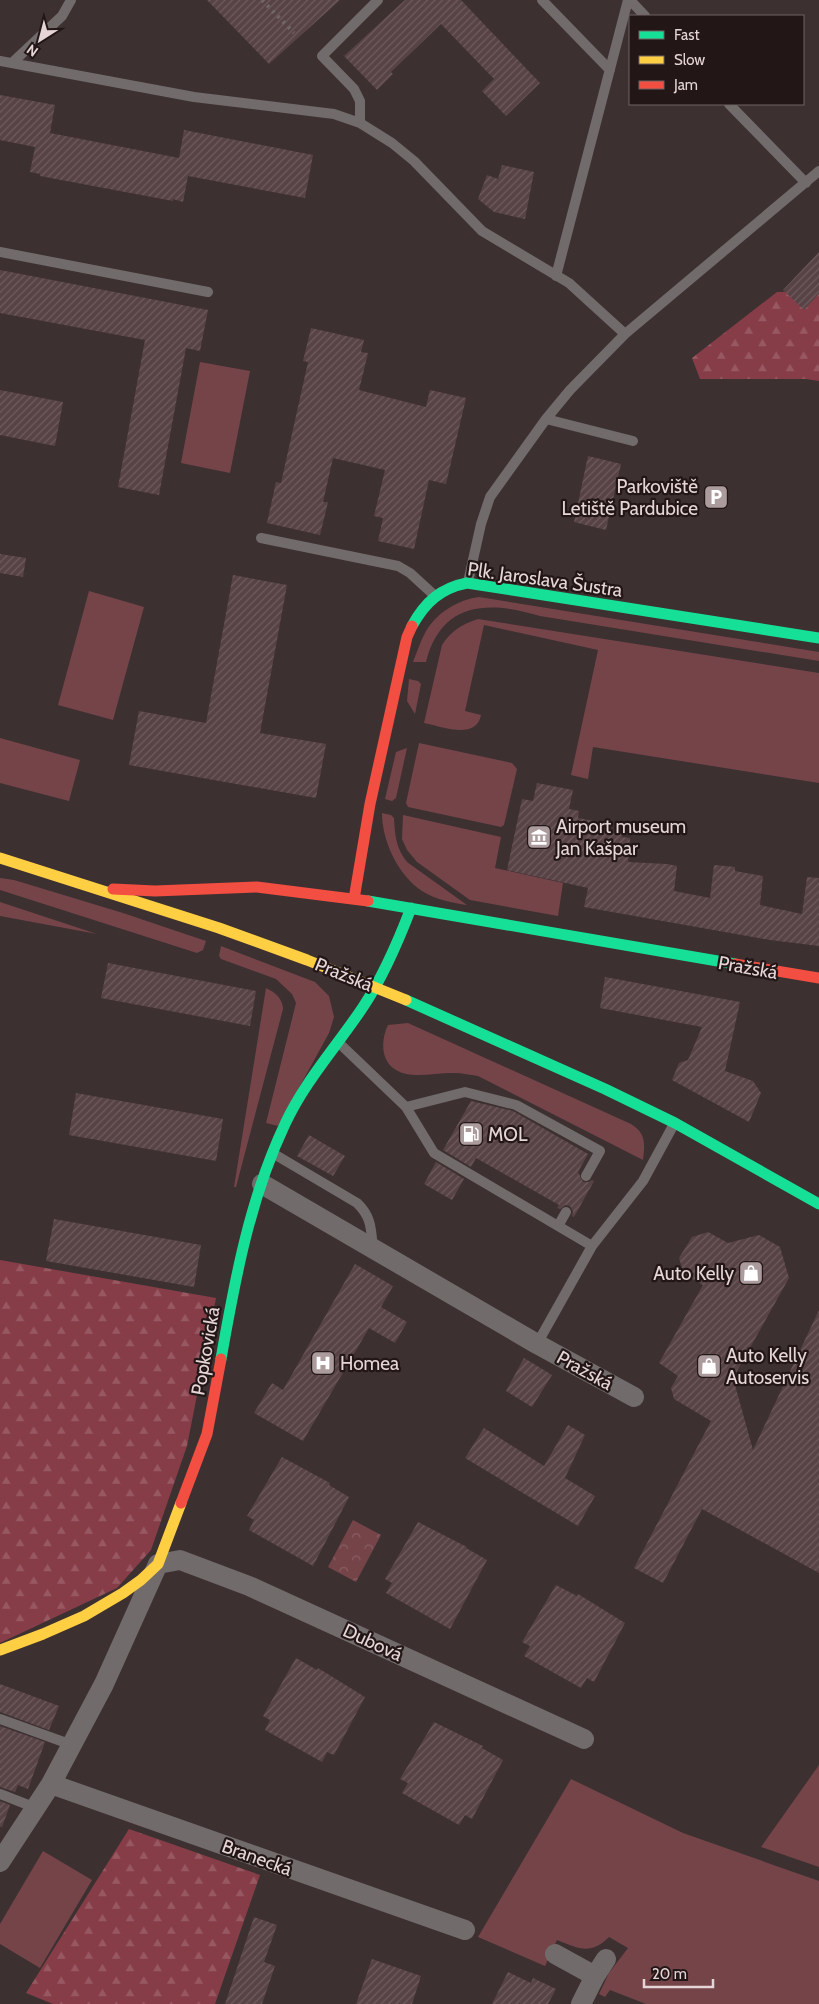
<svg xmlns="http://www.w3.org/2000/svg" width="819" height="2004" font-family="Cabin,sans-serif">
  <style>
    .grass { fill: #744449 }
    .forest { fill: url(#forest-firs) }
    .park { fill: url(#park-crowns) }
    .building { fill: url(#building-hatch) }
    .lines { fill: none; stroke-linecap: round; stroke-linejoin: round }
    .lane { stroke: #716b6b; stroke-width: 10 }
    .street { stroke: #716b6b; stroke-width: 20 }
    .fast { stroke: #16e098; stroke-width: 11 }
    .slow { stroke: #ffcf43; stroke-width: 11 }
    .jam { stroke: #f24e42; stroke-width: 11 }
    .rail { stroke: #706768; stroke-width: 4; stroke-dasharray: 2.5 5; stroke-linecap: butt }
    .labels { text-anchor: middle; stroke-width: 4.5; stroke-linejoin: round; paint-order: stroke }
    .poi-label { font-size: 19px; fill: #e6d5d6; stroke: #221617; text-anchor: start }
    .street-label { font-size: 19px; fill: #e6d5d6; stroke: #221617 }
  </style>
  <defs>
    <pattern id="forest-firs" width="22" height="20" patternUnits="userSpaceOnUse" patternTransform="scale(1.25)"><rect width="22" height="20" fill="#863d48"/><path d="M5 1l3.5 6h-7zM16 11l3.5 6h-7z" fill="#975862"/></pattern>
    <pattern id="park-crowns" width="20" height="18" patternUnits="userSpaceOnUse" patternTransform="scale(1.25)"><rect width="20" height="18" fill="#744449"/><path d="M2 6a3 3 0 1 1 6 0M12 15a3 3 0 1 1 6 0" fill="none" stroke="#885e62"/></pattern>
    <pattern id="building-hatch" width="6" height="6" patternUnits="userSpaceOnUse" patternTransform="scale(1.25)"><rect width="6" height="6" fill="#574245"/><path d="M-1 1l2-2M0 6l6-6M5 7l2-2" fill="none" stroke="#6f5c5f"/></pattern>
  </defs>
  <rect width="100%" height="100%" fill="#3d3031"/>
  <!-- grass -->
  <path class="grass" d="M200,362L250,371L230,473L181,463Z
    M89,591L144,607L113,720L58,705Z
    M479,597L819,652V661L540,616C488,600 441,602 426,662H413C417,652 420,642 425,633C436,613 457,600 479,597Z
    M478,619L819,673V783L593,747L588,779L571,775L598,650L484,625L465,711L481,715C476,741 441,726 424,723L442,645C451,631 462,624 478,619Z
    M409,679L418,681L421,684L415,714L407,701Z
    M0,738L80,760L69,801L0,783Z
    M419,743L512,763L517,769L504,825L501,827L408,807L406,803Z
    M407,748L396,798L392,801L385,799L396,752Z
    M382,813L391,815L394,818C395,836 396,848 407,862L467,905C452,903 434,899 422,891C398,875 382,841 382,813Z
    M403,815L501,837L495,868L563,883L558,916L470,900L417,862L407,850L402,839Z
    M0,878L14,880L123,913L206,941L203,950L197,953L0,890Z
    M0,902L97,934L0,916Z
    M221,946L315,982L329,996L334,1017L329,1033L278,1126L266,1123L296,1003L292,994L276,979L221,959L219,956Z
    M266,988C275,992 283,999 283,1009L236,1187H234Z
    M408,1023L631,1124C646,1133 645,1144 643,1160L478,1076C470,1075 462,1073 455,1073C437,1072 412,1080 396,1070C380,1061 381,1039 388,1025Z
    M819,1765V1867L761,1847Z
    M571,1779L683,1833L819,1881V2004H646L610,1990L605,1997L599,1994L609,1973L628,1948L609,1937C591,1955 579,1949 557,1940L545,1966L478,1937Z
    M43,1851L92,1880L40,1968L0,1944V1924Z"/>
  <!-- forest -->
  <path class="forest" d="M819,291V381L806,379H700L692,358L777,292Z
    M0,1260L216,1298L187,1446L151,1550L117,1588L0,1643Z
    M129,1829L260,1875L215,2004H53L26,1993Z"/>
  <!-- park -->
  <path class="park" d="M353,1520L381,1535L356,1582L328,1567Z"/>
  <!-- building -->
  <path class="building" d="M207,0H340L269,64Z
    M405,0H461L540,83L506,116L482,91L494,79L441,24L391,72L393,74L377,90L344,56Z
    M0,95L55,105L50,133L179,158L184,130L313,155L305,198L188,176L183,202L173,199V201L40,176V174L30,172L35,147L0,140Z
    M502,165L534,172L525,219L494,212L478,199L487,175L498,179Z
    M819,252V294L804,310L783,290Z
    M0,270L208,310L200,351L186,348L159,495L118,487L145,340L0,313Z
    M311,328L364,340L361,352L368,353L359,390L426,407L430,390L466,398L446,484L429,480L414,549L378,541L383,518L374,516L385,470L333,458L323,502H328L320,535L267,523L276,482L281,483L308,362L303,361Z
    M0,390L63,402L55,446L0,435Z
    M588,456L621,464L606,530L574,522Z
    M0,554L26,558L23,577L0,573Z
    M233,575L287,585L260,733L326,744L316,798L129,765L139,711L206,723Z
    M537,783L573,790L569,809L579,811L578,818L594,821L593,832L622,834V837L630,838L628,862L667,864L677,866L674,891L710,898L714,865L735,867V871L763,876L760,905L802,914L807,877L819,878V946L770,940L584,907L588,888L507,870L522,799L533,801Z
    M108,963L256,991L250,1026L101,998Z
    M605,977L740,1002L725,1071L753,1081L761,1093L749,1122L672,1080L679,1063L688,1060L702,1027L600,1008Z
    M76,1093L223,1119L216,1161L69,1135Z
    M471,1101L513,1111L588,1154L578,1172L583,1182H589L592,1180L594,1181L574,1217L572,1216L573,1211L570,1206L565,1205L560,1209L557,1208L559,1205L476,1158L471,1167L443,1150Z
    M309,1135L345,1156L333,1176L297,1156Z
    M436,1162L464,1179L452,1200L424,1184Z
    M54,1219L201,1245L194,1287L46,1261Z
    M708,1232L728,1243L759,1235L780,1247L789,1278L733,1378L753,1450L819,1310V1573L702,1509L663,1583L634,1568L711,1421L674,1399L671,1388L678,1376L659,1363L703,1285L684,1274L679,1258L692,1237Z
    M355,1264L393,1286L381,1307L407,1322L395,1343L369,1328L303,1441L254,1413L272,1383L283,1390Z
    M524,1358L552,1375L532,1407L506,1391Z
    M568,1425L585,1435L565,1478L595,1496L578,1526L465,1458L484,1428L544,1466Z
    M282,1457L330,1483L329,1485L349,1497L313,1566L249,1530L254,1520L247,1516Z
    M418,1522L467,1547L466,1548L487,1560L450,1629L386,1593L392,1583L385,1579Z
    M556,1585L577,1596L578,1594L625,1623L594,1682L587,1678L581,1688L524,1656L530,1646L522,1642Z
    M296,1658L317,1670L318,1668L365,1697L334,1755L327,1752L322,1762L265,1730L270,1720L263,1716Z
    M0,1684L59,1706L49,1730L0,1712Z
    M434,1722L483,1746L482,1748L503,1760L472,1819L465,1815L459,1825L402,1793L408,1783L400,1779Z
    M0,1726L45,1742L28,1789L18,1785L15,1792L0,1787Z
    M0,1801L10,1805L2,1827H0Z
    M254,1917L277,1925L264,1962L275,1966L262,2004H225Z
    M372,1959L421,1976L412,2004H356Z
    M508,1972L531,1983L533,1978L556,1989L548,2004H492Z"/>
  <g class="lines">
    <!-- lane -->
    <path class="lane" d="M542,0L610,70
      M630,0L645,16
      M0,61L194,97L334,114L360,123L392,143L414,161L482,231L569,283L625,334
      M12,63L62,16L71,0
      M729,104L806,183
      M360,123V101L354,89L322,56L378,0
      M0,252L208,292
      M556,276L628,0
      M546,419L633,441
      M261,538L398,566L410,573L434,595
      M468,582L481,524L490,497L546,419L570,390L625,334L819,171
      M339,1043L406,1107L434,1153L592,1246
      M406,1107L465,1092L516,1105L600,1151L586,1176
      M274,1154L357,1203C372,1217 371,1230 373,1249
      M558,1226L566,1212
      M537,1344L592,1246L643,1181L674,1124
      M0,1719L72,1745
      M0,1794L36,1808"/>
    <!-- street -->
    <path class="street" d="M262,1184L537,1344L634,1397
      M51,1784L104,1684L158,1564L180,1560L249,1586L584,1739
      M0,1862L51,1784L465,1930
      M555,1954L595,1976
      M581,2004L595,1976L606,1959"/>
    <!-- fast -->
    <path class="fast" d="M412,626C425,602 441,588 467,583L819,638
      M368,901L735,964
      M406,1000L605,1089L675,1123L819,1204
      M221,1359C235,1279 250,1198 285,1124C305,1081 337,1046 363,1007C383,977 398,942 411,908"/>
    <!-- slow -->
    <path class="slow" d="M0,858L219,928L307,960L406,1000
      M0,1650L43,1634L84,1616L123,1593L141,1580L158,1564L181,1503"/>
    <!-- jam -->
    <path class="jam" d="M113,889L155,891L257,887L368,901
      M354,899L370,804L407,637L412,626
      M735,964L819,978
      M181,1503L207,1434L221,1359"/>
    <!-- rail -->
    <path class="rail" d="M262,0L294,33"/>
  </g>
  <!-- icons -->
  <defs>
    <symbol id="parking-square" viewBox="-11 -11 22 22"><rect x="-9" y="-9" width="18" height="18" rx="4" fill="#ab9b9c" stroke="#221617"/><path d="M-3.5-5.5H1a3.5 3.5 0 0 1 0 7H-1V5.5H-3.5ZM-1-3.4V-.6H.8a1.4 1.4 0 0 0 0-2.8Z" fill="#fff"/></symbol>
    <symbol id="museum-square" viewBox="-11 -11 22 22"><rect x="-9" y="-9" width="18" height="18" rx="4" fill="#ab9b9c" stroke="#221617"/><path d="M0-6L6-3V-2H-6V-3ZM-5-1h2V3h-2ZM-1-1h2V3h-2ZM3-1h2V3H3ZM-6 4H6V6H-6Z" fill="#fff"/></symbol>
    <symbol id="fuel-square" viewBox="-11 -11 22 22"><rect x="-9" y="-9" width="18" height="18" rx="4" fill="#ab9b9c" stroke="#221617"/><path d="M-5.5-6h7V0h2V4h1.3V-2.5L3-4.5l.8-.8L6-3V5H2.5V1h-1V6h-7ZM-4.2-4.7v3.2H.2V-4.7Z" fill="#fff"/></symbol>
    <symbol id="shop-square" viewBox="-11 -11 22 22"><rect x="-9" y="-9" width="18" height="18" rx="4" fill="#ab9b9c" stroke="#221617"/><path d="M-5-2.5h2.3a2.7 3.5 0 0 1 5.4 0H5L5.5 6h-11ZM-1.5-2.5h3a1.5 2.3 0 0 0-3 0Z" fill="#fff"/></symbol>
    <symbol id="hospital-square" viewBox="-11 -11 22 22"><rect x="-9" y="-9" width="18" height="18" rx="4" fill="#ab9b9c" stroke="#221617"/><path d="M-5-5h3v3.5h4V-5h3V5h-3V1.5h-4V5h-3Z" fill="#fff"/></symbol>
  </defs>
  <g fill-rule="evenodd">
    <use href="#parking-square" x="702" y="483" width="28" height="28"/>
    <use href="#museum-square" x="525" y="823" width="28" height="28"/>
    <use href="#fuel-square" x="457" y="1120" width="28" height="28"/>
    <use href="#shop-square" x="737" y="1259" width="28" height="28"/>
    <use href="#hospital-square" x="309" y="1349" width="28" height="28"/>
    <use href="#shop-square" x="695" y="1352" width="28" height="28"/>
  </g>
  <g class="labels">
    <!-- poi labels -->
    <g class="poi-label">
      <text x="698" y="493" text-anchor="end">Parkoviště<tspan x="698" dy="22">Letiště Pardubice</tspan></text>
      <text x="556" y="833">Airport museum<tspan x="556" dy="22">Jan Kašpar</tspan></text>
      <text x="488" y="1141">MOL</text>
      <text x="734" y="1280" text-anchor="end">Auto Kelly</text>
      <text x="726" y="1362">Auto Kelly<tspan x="726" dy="22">Autoservis</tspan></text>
      <text x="340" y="1370">Homea</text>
    </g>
    <!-- street labels -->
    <g class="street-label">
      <text transform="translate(545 579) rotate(8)" y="7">Plk. Jaroslava Šustra</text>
      <text transform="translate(748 967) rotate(10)" y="7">Pražská</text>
      <text transform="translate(344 974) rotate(22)" y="7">Pražská</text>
      <text transform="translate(205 1351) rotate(-80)" y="7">Popkovická</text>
      <text transform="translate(585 1370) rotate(29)" y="7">Pražská</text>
      <text transform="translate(373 1642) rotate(25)" y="7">Dubová</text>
      <text transform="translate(257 1857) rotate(20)" y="7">Branecká</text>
    </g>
  </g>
  <!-- legend -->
  <rect x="629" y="15" width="175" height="90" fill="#221617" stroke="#706263"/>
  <rect x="639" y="31" width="25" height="8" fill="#16e098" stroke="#706263"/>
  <text x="674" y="40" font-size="15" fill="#e6d5d6">Fast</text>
  <rect x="639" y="56" width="25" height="8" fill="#ffcf43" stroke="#706263"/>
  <text x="674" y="65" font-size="15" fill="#e6d5d6">Slow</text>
  <rect x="639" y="81" width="25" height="8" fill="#f24e42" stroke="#706263"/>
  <text x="674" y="90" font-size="15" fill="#e6d5d6">Jam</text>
  <!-- north arrow -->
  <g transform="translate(40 40) rotate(216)" stroke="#221617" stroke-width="4" paint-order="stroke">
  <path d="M0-4L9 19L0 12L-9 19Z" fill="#e6d5d6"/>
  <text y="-8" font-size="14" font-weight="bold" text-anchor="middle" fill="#e6d5d6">N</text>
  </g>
  <!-- scale -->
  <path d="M644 1979v8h69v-8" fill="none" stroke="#e6d5d6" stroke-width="2.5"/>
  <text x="652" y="1979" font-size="15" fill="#e6d5d6" stroke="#221617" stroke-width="4" paint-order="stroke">20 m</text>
</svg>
